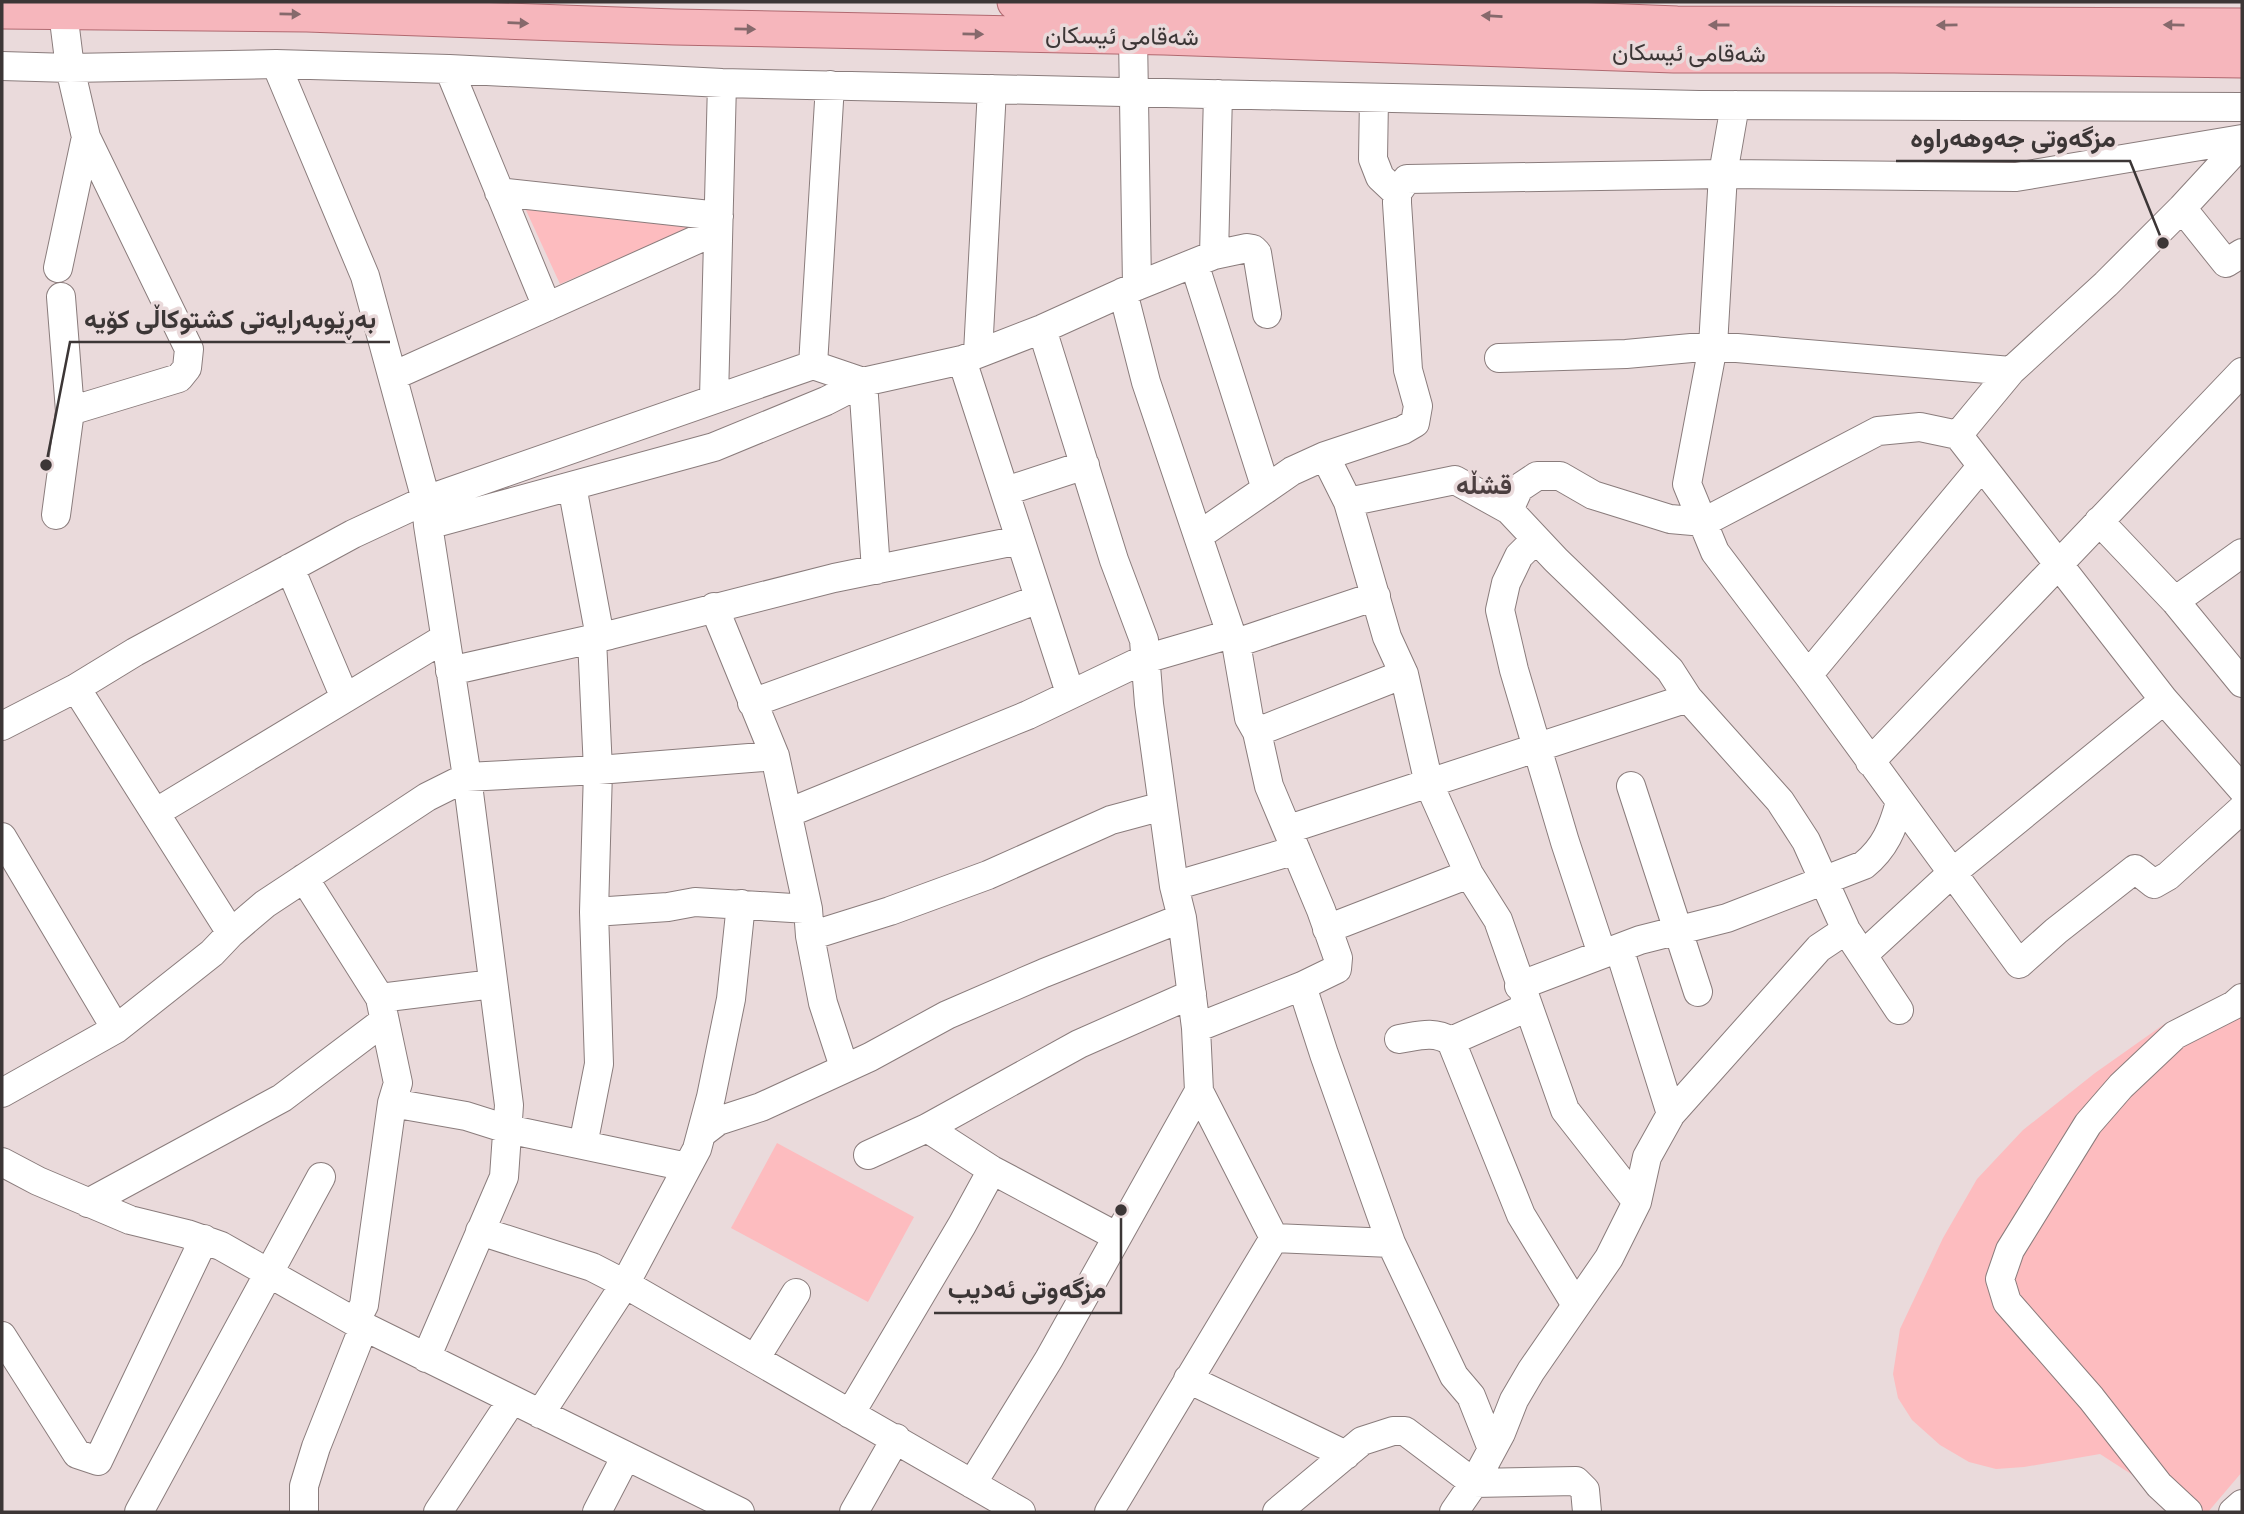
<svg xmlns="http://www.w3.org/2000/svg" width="2244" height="1514" font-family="'Titillium Web',Vazirmatn,sans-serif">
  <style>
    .green { fill: #fdbcbf }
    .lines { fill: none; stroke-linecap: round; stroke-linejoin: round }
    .minor-casing { stroke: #8a7c7c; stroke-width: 30 }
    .major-casing { stroke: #b16970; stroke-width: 37 }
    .minor { stroke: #fff; stroke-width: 28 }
    .major { stroke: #f6b6bc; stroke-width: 35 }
    .oneway { fill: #86696c }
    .labels { text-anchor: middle; stroke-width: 7; stroke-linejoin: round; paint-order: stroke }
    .street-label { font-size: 24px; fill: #3c3636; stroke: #eadadb }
    .neighbourhood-label { font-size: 26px; font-weight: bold; fill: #4c3f40; stroke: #eadadb }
    .leader { fill: none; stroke: #3c3636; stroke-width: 2.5 }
    .callout-dot { fill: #3c3636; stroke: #eadadb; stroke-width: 2.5 }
    .callout-label { font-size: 26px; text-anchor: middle; font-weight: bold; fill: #3c3636; stroke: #eadadb; stroke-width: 7; stroke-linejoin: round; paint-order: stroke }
  </style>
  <rect width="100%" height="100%" fill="#eadadb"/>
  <!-- green -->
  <path class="green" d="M525,208L693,227L560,284Z
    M2242,985V1472L2208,1512H2190L2100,1454L2024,1467L1996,1469L1969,1462L1940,1445L1912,1420L1898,1398L1893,1374L1900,1329L1943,1238L1977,1179L2023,1130L2095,1073L2163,1025L2221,1004Z
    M777,1143L914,1217L868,1302L731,1228Z"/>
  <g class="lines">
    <defs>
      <path id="minor" d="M1133,36L1137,286
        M276,64L365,276L426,500L428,525L467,777L509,1105L504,1177L426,1358
        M2,66L70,68L276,64L449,69L722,83L1699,105L2242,107
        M449,69L547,307
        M1374,98L1373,159L1380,177L1397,193
        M1735,105L1723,174L1713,346L1687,484L1715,552L1808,675L2019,964L2056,931L2135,869L2154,884L2168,876L2242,809
        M499,192L719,216
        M2182,208L2226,263L2242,253
        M1214,255L1218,94
        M1194,263L1266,489
        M58,268L86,137
        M1123,292L1146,382L1231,634L1236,643L1249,718L1257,732L1269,786L1321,910L1338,958L1337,969L1302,986L1196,1028
        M61,297L70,411
        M978,353L992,89
        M1499,358L1626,354L1713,346L2011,371
        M962,360L1070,693
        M813,365L830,85
        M393,376L718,230
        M714,398L722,83
        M1958,435L2011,371L2106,284L2182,208L2242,143
        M1325,456L1348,502L1387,637L1404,674L1429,784L1469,874L1498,920L1565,1110L1637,1202
        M572,486L600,637
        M1006,491L1085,465
        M1348,502L1455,480L1509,510L1556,560L1670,670L1688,698L1780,801L1806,841L1846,930L1899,1010
        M1509,510L1519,488L1537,476H1560L1593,495L1670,519L1704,522L1878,431L1920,427L1958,435L2164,700L2242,789
        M56,515L70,411L179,378L187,368L189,349L86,137L70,68L63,12
        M2099,521L2175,601L2242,683
        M428,525L714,447L826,401L863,382L962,360L1042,329L1137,286L1214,255L1247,248L1253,249L1257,253L1267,314
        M1198,536L1292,471L1325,456L1403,430L1415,423L1418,406L1408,370L1397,203V193L1407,179L1723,174L2016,177L2242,139
        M1536,539L1519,556L1506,583L1500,610L1514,670L1565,842L1602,954
        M290,568L345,698
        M2175,601L2242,553
        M714,607L775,756L808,909L810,936L823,1003L844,1067
        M1236,643L1376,596
        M450,671L610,635L834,578L1020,540
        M1808,675L1981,467
        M76,688L231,933
        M752,703L1039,599
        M2,726L76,688L135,652L353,534L426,500L813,365L863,382L876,570
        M1257,732L1404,674
        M1870,762L2242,372
        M1631,786L1698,992
        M155,813L445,638
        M788,813L1028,715L1145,659L1231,634
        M1289,829L1688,698
        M2,837L116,1029
        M304,878L380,998L398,1083L392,1103L364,1305L355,1322
        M1174,886L1296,850
        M594,912L668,907L695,902L808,909
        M1327,929L1469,874
        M810,936L890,911L988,875L1111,820L1163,806
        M1619,948L1671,1114
        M1863,955L1952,873L2164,700
        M1302,986L1324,1054L1391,1243L1454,1376L1471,1396L1492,1449
        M1519,986L1640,940L1727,918L1864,865C1885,848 1893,828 1900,802
        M380,998L493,984
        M1399,1039C1418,1036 1433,1030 1451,1041L1528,1007
        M1451,1041L1521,1215L1576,1305
        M1199,1091L1274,1238
        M2,1093L116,1029L212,953L231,933L265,904L427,797L467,777L598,770L775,756
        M392,1103L466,1116L507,1129L687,1167
        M927,1128L992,1170L1116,1236
        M701,1134L718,1121L761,1107L870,1057L947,1015L1044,973L1182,918
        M583,1145L599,1064L594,912L598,770L592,639
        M868,1155L927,1128L1079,1044L1192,994
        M2,1162L38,1181L130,1220L187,1234L221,1246L355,1322L740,1512
        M88,1203L282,1098L384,1021
        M480,1231L592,1267L625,1284L1021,1512
        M2,1336L77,1454L98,1461L204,1239
        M755,1359L796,1293
        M1188,1379L1346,1455
        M540,1414L625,1284L697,1149L711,1097L731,999L741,904
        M850,1414L962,1225L992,1170
        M972,1484L1049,1359L1199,1091L1196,1028L1182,918L1174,886L1149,704L1144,640L1114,560L1042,329
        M139,1512L321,1177
        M304,1512V1486L316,1447L364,1326
        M438,1512L512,1400
        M597,1512L626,1456
        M854,1512L896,1438
        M1109,1512L1274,1238L1391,1243
        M1277,1512L1362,1441L1393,1431H1405L1474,1483L1576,1481L1585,1490L1587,1512
        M1454,1512L1474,1483L1501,1433L1514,1400L1531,1371L1609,1258L1637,1202L1647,1157L1671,1114L1819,948L1846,930
        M2188,1512L2159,1485L2091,1398L2007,1302L2000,1279L2010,1250L2088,1124L2121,1086L2175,1035L2234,1005L2242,998
        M2233,1512L2242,1504"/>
      <path id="major" d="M1015,2L1294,9L1677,24L2242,26
        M2,11L307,14L674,27L1164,37L1674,55H1894L2242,60"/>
    </defs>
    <!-- minor casing -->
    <use href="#minor" class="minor-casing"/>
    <!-- major casing -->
    <use href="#major" class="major-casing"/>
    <!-- minor -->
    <use href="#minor" class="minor"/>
    <!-- major -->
    <use href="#major" class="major"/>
  </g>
  <!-- one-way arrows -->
  <defs><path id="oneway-solid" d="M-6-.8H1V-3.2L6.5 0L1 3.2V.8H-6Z" transform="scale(1.75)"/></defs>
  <g class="oneway">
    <use href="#oneway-solid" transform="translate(290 14) rotate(1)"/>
    <use href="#oneway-solid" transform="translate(1492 16) rotate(-177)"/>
    <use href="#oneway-solid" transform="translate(518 23) rotate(2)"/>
    <use href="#oneway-solid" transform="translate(1719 25) rotate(-180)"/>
    <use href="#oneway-solid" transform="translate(1947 25) rotate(179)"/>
    <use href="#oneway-solid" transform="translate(2174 25) rotate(-179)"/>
    <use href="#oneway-solid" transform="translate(745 29) rotate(1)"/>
    <use href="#oneway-solid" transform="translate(973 34) rotate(1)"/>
  </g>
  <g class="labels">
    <!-- street labels -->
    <g class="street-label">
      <text transform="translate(1122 36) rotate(1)" y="8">شەقامی ئیسکان</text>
      <text transform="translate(1689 53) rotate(1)" y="8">شەقامی ئیسکان</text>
    </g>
    <!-- neighbourhood labels -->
    <g class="neighbourhood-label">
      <text x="1484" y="494">قشڵه‌</text>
    </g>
  </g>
  <!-- callouts -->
  <path class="leader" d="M2163 243L2130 161H1896M46 465L70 342H390M1121 1210L1121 1313H934"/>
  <g class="callout-dot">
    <circle cx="2163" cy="243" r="7"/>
    <circle cx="46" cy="465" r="7"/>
    <circle cx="1121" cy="1210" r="7"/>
  </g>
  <g class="callout-label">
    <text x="2013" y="147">مزگه‌وتی جه‌وهه‌راوه</text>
    <text x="230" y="328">بەڕێوبەرایەتی کشتوکاڵی کۆیە</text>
    <text x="1027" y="1298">مزگەوتی ئەدیب</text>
  </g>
  <!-- border -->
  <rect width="2244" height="1514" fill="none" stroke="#3c3636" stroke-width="7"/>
</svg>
